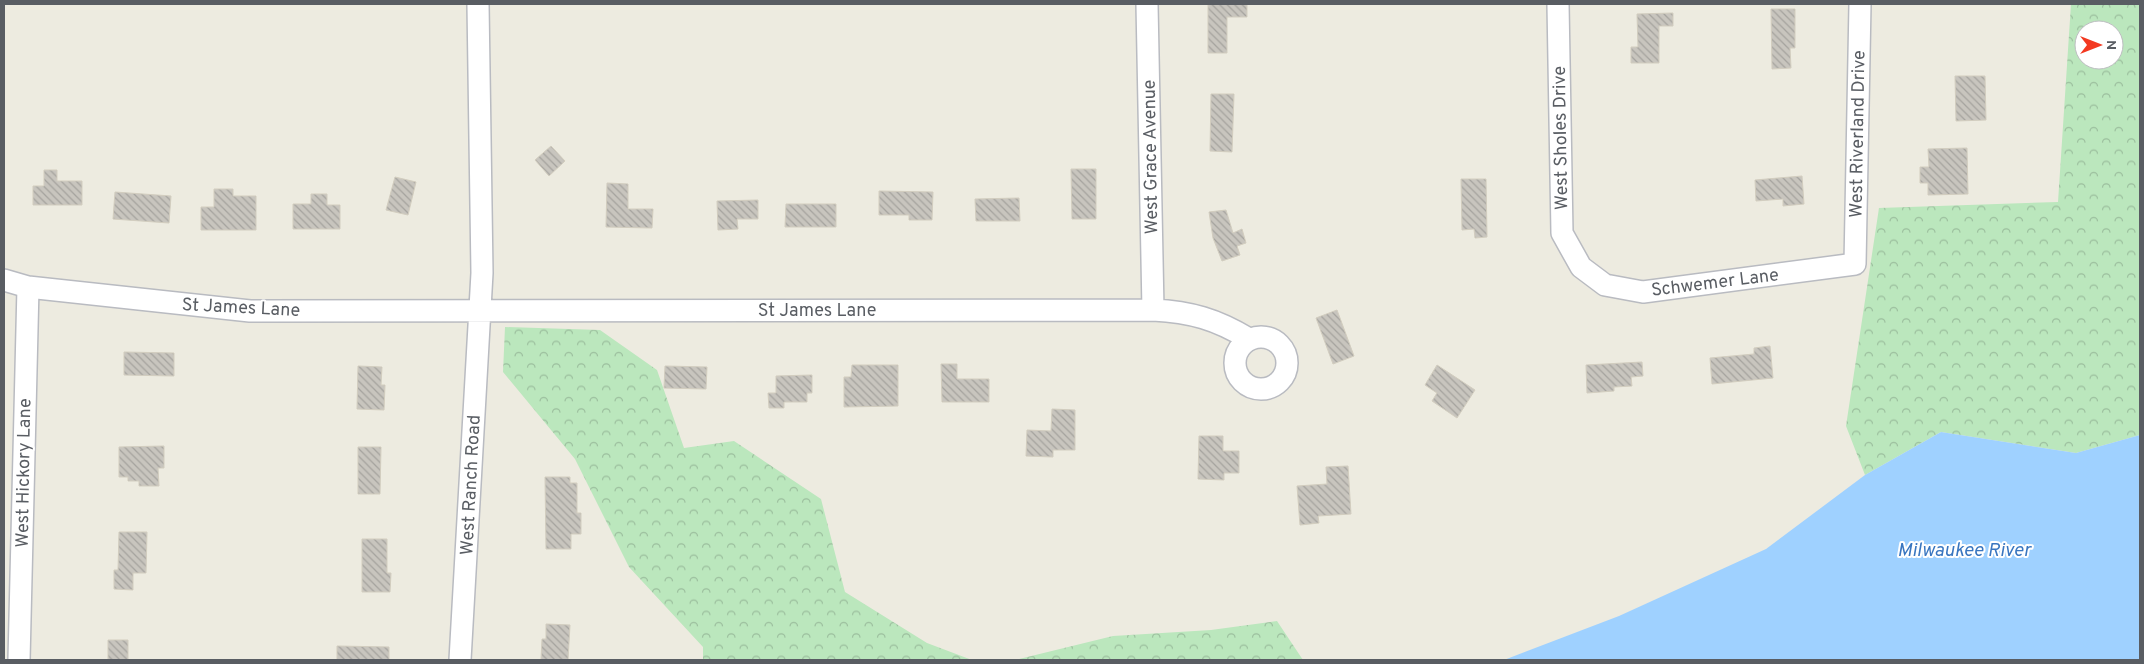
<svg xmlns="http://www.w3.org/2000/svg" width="2144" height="664" font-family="Overpass,sans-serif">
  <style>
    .forest { fill: url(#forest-crowns); fill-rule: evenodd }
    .water { fill: #9fd1ff }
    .building { fill: url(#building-back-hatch); stroke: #d2cdbf }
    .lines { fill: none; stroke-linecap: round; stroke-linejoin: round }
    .minor-casing { stroke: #b9bbc1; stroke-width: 24 }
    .minor { stroke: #fff; stroke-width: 21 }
    .labels { text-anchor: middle; stroke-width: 4; stroke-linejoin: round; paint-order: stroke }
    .street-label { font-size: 18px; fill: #595d63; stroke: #fff }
    .water-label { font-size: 19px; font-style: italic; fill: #3976c0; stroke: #fff }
  </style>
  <defs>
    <pattern id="forest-crowns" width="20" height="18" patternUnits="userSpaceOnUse" patternTransform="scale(1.25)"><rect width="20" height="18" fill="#bbe7bd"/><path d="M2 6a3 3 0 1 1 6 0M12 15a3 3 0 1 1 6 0" fill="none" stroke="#9bbe9d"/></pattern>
    <pattern id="building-back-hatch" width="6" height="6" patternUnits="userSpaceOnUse" patternTransform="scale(1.25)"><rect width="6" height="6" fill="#c8c5be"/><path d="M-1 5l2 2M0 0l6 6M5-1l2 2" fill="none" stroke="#a5a39e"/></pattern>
  </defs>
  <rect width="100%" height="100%" fill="#edebe0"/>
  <!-- forest -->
  <path class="forest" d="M2071,4H2140V435L2076,453L1941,432L1865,475L1846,426L1879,208L2058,202ZM2084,30H2114V60H2084Z
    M505,327L600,330L657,370L684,448L734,441L821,499L845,592L927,643L972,660H703V647L629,567L575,459L503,372Z
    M1277,621L1303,660H1015L1113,636L1211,630Z"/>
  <!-- water -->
  <path class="water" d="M1941,432L2076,453L2140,435V660H1504L1619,616L1766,549L1865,475Z"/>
  <!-- building -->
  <path class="building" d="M1208,4H1247V17H1227V53H1208Z
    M1771,9H1795V48H1790L1791,68L1772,69Z
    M1673,13V26H1659V63H1631V47H1638L1637,14Z
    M1955,76H1985L1986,120L1956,121Z
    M1211,94H1234L1232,152L1210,151Z
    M551,146L565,161L549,176L535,160Z
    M1967,148L1968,194L1928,195V183H1920V167H1929L1928,149Z
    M1071,169H1096V219H1072Z
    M44,170H57V181H82V205H33V186H44Z
    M1802,176L1804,204L1783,206V199L1756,201L1755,180Z
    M395,177L416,182L408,215L386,210Z
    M1461,179H1486L1487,237L1475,238L1474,229L1462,230Z
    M607,183L628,184V209H653L652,228L606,227Z
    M214,189H233V196H256V230H201V207H214Z
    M879,191L933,192L932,220H909V215H879Z
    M115,192L171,196L169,223L113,219Z
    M311,194H327V205H340V229H293V204H311Z
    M1019,198L1020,221H976L975,199Z
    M758,200V219H737L738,229L718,230L717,201Z
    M786,204H836V227H785Z
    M1226,210L1233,233L1242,229L1246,243L1237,246L1240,255L1222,261L1213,238L1209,212Z
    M1337,310L1354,356L1333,364L1316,318Z
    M1770,346L1773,378L1712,384L1710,358L1754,354V348Z
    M124,352L174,353V376L124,375Z
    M1642,362L1643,376L1631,377L1632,386L1614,387V391L1587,393L1586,365Z
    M941,364H957V379H989V402H942Z
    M852,365H898V406L844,407V377H851Z
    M1437,365L1475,390L1457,418L1432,401L1437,393L1425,385Z
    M358,366L382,367L381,385H385L384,410L357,409Z
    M665,366L707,367L706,389L664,388Z
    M812,375V393H807V402H784V408H769L768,393H776V376Z
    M1052,409L1075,410V450H1053V457L1026,456L1027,430L1051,431Z
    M1199,436H1223V451H1239V473H1224V480L1198,479Z
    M164,446V468H158L159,486H139V481H128V477H119V447Z
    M358,447H381L380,494H358Z
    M1348,466L1351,514L1318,516L1319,523L1300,525L1297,486L1327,484L1326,467Z
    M545,477H570V483H577V513H581V534H571V549H546Z
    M119,532H147L146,573H133V590L114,589V570H118Z
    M362,539H387V573H391L390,592H362Z
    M546,624L570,625L568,660H541L542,639H546Z
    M108,640H128V660H108Z
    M337,646L389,647V660H337Z"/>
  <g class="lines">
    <defs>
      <path id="minor" d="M1147,4L1153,310
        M1558,4L1562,233L1581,267L1605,285L1643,292L1855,264L1860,4
        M4,280L28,287L250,311L1153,310C1191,312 1216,319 1249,339
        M1235 363a26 26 0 1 1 52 0a26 26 0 1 1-52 0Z
        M19,660L28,287
        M460,660L482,273L478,4"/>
    </defs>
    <!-- minor casing -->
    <use href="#minor" class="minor-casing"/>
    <!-- minor -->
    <use href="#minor" class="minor"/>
  </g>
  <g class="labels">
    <!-- street labels -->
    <g class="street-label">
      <text transform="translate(1857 134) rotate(-89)" y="6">West Riverland Drive</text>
      <text transform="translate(1560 138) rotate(-91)" y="6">West Sholes Drive</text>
      <text transform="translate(1150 157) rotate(-91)" y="6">West Grace Avenue</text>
      <text transform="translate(1715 282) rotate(-7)" y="6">Schwemer Lane</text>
      <text transform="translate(241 307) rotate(3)" y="6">St James Lane</text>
      <text x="817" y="316">St James Lane</text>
      <text transform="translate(23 473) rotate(-89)" y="6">West Hickory Lane</text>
      <text transform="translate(470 485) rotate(-87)" y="6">West Ranch Road</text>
    </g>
    <!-- water labels -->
    <g class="water-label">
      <text x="1964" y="556">Milwaukee River</text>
    </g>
  </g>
  <!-- border -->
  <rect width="2144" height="664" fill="none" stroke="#595d63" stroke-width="10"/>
  <!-- north arrow -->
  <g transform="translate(2099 45) rotate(90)"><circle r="24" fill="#ffffff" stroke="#bdbec1"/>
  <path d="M0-4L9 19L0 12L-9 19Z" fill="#f33921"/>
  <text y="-8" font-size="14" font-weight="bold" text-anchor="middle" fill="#595d63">N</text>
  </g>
</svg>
